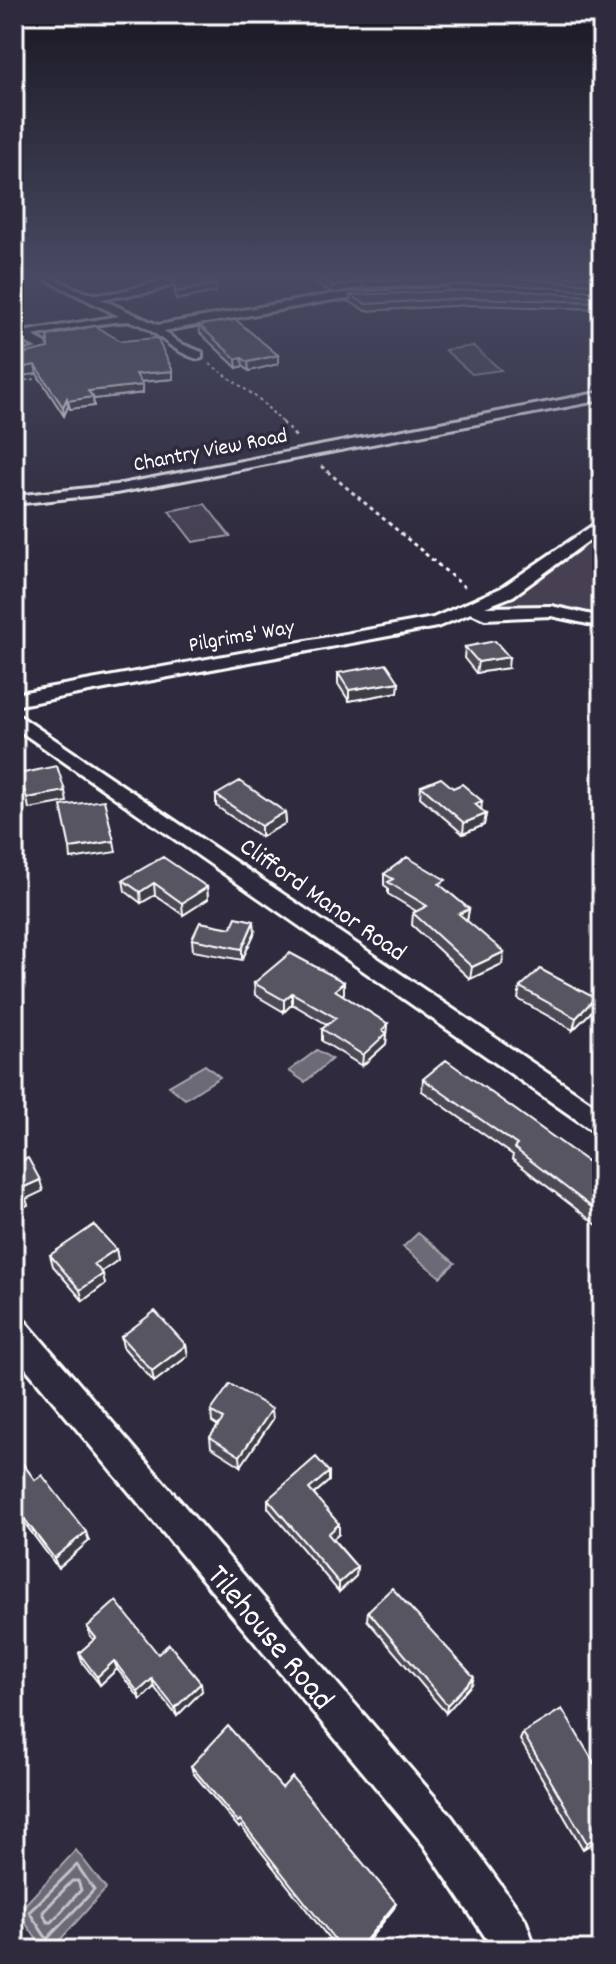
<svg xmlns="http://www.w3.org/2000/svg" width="616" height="1964" font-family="Dekko,sans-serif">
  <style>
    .green { fill: #464152; stroke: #a2a0a8; stroke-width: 2 }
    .water { fill: #6d6a77; stroke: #a7a6ad; stroke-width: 2 }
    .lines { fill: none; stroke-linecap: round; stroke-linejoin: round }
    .shore { stroke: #c5c3c9; stroke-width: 3 }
    .minor-casing { stroke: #fff; stroke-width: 6 }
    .path-far1 { stroke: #fff; stroke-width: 2; stroke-dasharray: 3 3; stroke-linecap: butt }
    .path { stroke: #fff; stroke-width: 3; stroke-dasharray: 4 4; stroke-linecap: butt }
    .minor { fill: #2f2a3d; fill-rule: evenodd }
    .wall { fill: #4d4956; stroke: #fff; stroke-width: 2 }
    .shaded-wall { fill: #3e3c46; stroke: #fff; stroke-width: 2 }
    .building { fill: #595564; stroke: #fff; stroke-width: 2 }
    .labels { text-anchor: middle; stroke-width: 7; stroke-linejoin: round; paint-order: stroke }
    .far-street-label { font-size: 22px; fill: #fff; stroke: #2f2a3d }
    .street-label { font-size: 26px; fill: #fff; stroke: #2f2a3d }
    .near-street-label { font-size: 32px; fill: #fff; stroke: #2f2a3d }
  </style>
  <rect width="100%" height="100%" fill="#2f2a3d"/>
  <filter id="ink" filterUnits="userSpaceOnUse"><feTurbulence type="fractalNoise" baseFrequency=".0125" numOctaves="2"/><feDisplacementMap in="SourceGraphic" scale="16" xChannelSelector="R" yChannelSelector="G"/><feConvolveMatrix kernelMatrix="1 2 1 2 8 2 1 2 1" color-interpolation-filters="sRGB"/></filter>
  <g filter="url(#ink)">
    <!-- green -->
    <path class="green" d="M473,346L501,370L472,374L445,350Z
      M205,504L230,536L193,542L169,511Z
      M602,531V629L537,614L488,608L520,591Z"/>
    <!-- water -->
    <path class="water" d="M317,1050L332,1059L305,1082L289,1071Z
      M205,1065L220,1077L185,1099L169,1086Z
      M418,1233L455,1263L440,1277L403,1247Z
      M76,1850L106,1889L51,1950H44L18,1912Z"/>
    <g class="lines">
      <!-- shore -->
      <path class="shore" d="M77,1865L94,1890L47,1939L29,1912Z
        M72,1881H78L81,1890L52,1922H47L43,1912Z"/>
      <defs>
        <path id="minor" d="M41,277C60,277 71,289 89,293C116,299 158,277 184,277V281L151,292L101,299L158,325L333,294L444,288L449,291L444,294L333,300L164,331L179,343L202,352V358L198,359C167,350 157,329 133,322C118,318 52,333 33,336L46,343L48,353L14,363V355L37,348L21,340L22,332L119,316Z
          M602,392V400L116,493L14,504V496L116,485Z
          M602,519V531L513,596L485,607L551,606L602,617V627L551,616L485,619L471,613L437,627L14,706V694L433,618L501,588Z
          M14,712L602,1110V1134L593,1131L14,727Z
          M14,1317L25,1321L452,1817L525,1919L536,1950H494L424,1845L14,1354Z"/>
      </defs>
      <!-- minor casing -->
      <use href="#minor" class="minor-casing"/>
      <!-- path-far1 -->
      <path class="path-far1" d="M210,364L260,400L284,424
        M14,382L42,378"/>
      <!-- path -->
      <path class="path" d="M282,422L297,438
        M321,466L467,589"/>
      <!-- minor -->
      <use href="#minor" class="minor"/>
    </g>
    <!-- wall -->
    <path class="wall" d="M303,277H602V292L500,284L363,288L333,293Z
      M350,295L602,297V309L469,305L366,311L350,302Z
      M199,325L278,355V364L249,371L243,366L237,368L200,333Z
      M14,356L173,371V379L141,382L143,385V393L93,399L94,406L70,409L68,406L64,416L37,374Z
      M465,647L508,668L476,673L464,658Z
      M338,673L399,682L398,692L349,701L338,684Z
      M421,786L453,788L486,814L484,825L463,834L420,797Z
      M216,795L285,812L286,823L261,837L216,806Z
      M384,874L445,889L469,909L467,921L502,964L470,979L412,925L413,913L416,911L388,894V888L384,885Z
      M123,880L207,887L208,899L183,915L155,895L141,903L125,891Z
      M255,932L242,960L193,951L192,939Z
      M344,982V993L342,995L388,1024L386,1044L362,1066L322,1041V1029L328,1025L292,1004L284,1012L255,995L254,983Z
      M520,987L595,998L593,1010L573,1030L518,999Z
      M423,1079L602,1172V1229L512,1159L513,1155L422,1091Z
      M116,1249L118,1260L101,1271L105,1284L83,1301L53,1266L50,1255Z
      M121,1337L186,1345L188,1356L154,1382L123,1347Z
      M211,1411L273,1419L241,1466L211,1447L210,1437L218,1426L212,1422Z
      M14,1452L35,1480L89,1541L58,1568L14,1509Z
      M329,1481L314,1494L339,1534L333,1539L357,1567L356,1576L339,1592L268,1508V1499Z
      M368,1611L472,1684L446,1713L367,1620Z
      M87,1627L158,1654L202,1691L177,1716L154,1687L141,1700L117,1669L100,1685L82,1662L79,1653L94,1640L90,1636Z
      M523,1733L602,1776V1856L594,1842L583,1849L520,1740Z
      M191,1766L282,1788L396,1903L394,1908L361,1950H338L241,1826L239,1828L193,1773Z"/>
    <!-- shaded-wall -->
    <path class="shaded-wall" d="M363,281V288L333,293V286Z
      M216,284V292L176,300L175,292Z
      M16,343L17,351L14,353V344Z
      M278,355V364L249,371L248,362Z
      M242,358L243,366L237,368L236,359Z
      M35,365L37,374L14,377V369Z
      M173,371V379L137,382L136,374Z
      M143,385V393L93,399L94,406L70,409L68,401L88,391Z
      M67,398L68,406L64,416L63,407Z
      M509,657L508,668L476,673L478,662Z
      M399,682L398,692L349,701V690Z
      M65,791L67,802L29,809L27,798Z
      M482,801L481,813L475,804Z
      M285,812L286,823L261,837V826Z
      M486,814L484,825L463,834L464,823Z
      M114,841L116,852L71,859L70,848Z
      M154,883L155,895L141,903L140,892Z
      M207,887L208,899L183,915L182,903Z
      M469,909L467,921L459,914Z
      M254,921L255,932L242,960V949Z
      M504,952L502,964L470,979L472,967Z
      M344,982V993L335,1002V990Z
      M292,993V1004L284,1012V1000Z
      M595,998L593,1010L573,1030L576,1018Z
      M388,1024L386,1044L362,1066L363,1055L382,1030Z
      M40,1180L43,1191L26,1199L28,1205L14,1211V1199L22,1188Z
      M116,1249L118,1260L97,1275L94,1264Z
      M103,1274L105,1284L83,1301L80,1290Z
      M186,1345L188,1356L154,1382L152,1371Z
      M272,1409L273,1419L241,1466L240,1456Z
      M329,1472V1481L309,1498V1489Z
      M339,1524V1534L328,1543V1534Z
      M86,1532L89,1541L58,1568L54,1558Z
      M357,1567L356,1576L339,1592V1583Z
      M114,1661L117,1669L100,1685L97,1677Z
      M474,1677L472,1684L446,1713L447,1705Z
      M152,1679L154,1687L141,1700L138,1692Z
      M201,1683L202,1691L177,1716L175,1708Z
      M598,1836L594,1842L583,1849L587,1843Z
      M396,1903L394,1908L361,1950H358Z"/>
    <!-- building -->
    <path class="building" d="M178,277H198L216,284L175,292L174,279Z
      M316,277H499L363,281L333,286Z
      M502,277H602V285Z
      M501,289L602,297V302L470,298L366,304L350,295Z
      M236,320L278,355L248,362L242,358L236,359L199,325Z
      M95,326L121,341L157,338L173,371L136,374L143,385L88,391L93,397L68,401L67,398L63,407L35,365L14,369V356L48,348V336Z
      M495,641L509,657L478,662L465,647Z
      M387,664L399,682L349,690L338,673Z
      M57,766L65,791L27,798L19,774Z
      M441,778L453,788L462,784L482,801L475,804L486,814L464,823L421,786Z
      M240,781L285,812L261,826L216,795Z
      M104,800L114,841L70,848L61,806Z
      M163,857L207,887L182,903L154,883L140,892L123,880Z
      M407,857L446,880L439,884L469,909L459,914L504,952L472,967L413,913L427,906L388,882L393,879L384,874Z
      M236,917L254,921L242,949L192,939L200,922L231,928Z
      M290,953L344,982L335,990L388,1024L382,1030L387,1033L363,1055L322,1029L336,1018L292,993L284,1000L254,983Z
      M540,969L595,998L576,1018L520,987Z
      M446,1060L602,1172V1215L514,1148L517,1145L423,1079Z
      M28,1158L40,1180L22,1188L25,1194L14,1199V1164Z
      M94,1225L116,1249L94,1264L103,1274L80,1290L50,1255Z
      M155,1311L186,1345L152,1371L121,1337Z
      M230,1384L272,1409L240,1456L210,1437L223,1419L211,1411Z
      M14,1452L35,1480L42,1475L86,1532L54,1558L14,1505Z
      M316,1457L329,1472L309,1489L339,1524L328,1534L357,1567L339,1583L268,1499Z
      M392,1588L474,1677L447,1705L368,1611Z
      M116,1601L158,1654L169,1644L201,1683L175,1708L152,1679L138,1692L114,1661L97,1677L79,1653L96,1638L87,1627Z
      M562,1709L602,1776V1842L598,1836L587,1843L523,1733Z
      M228,1726L282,1788L292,1777L396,1903L358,1950H343L240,1820L238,1822L191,1766Z"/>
  </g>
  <!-- sky -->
  <linearGradient id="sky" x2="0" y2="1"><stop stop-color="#1a1722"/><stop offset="0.5" stop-color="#474a62"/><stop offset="1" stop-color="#474a62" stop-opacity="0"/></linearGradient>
  <rect width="616" height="552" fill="url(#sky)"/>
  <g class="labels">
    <!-- far-street labels -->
    <g class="far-street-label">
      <text transform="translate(210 448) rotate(-11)" y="8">Chantry View Road</text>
      <text transform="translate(241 634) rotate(-10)" y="8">Pilgrims' Way</text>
    </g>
    <!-- street labels -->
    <g class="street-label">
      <text transform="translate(324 898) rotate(35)" y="9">Clifford Manor Road</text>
    </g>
    <!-- near-street labels -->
    <g class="near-street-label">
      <text transform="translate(272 1636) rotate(50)" y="11">Tilehouse Road</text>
    </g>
  </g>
  <!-- margin -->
  <rect width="616" height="1964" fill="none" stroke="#2f2a3d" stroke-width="48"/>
  <rect x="24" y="24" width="568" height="1916" fill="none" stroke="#fff" stroke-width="3" filter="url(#ink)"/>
</svg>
